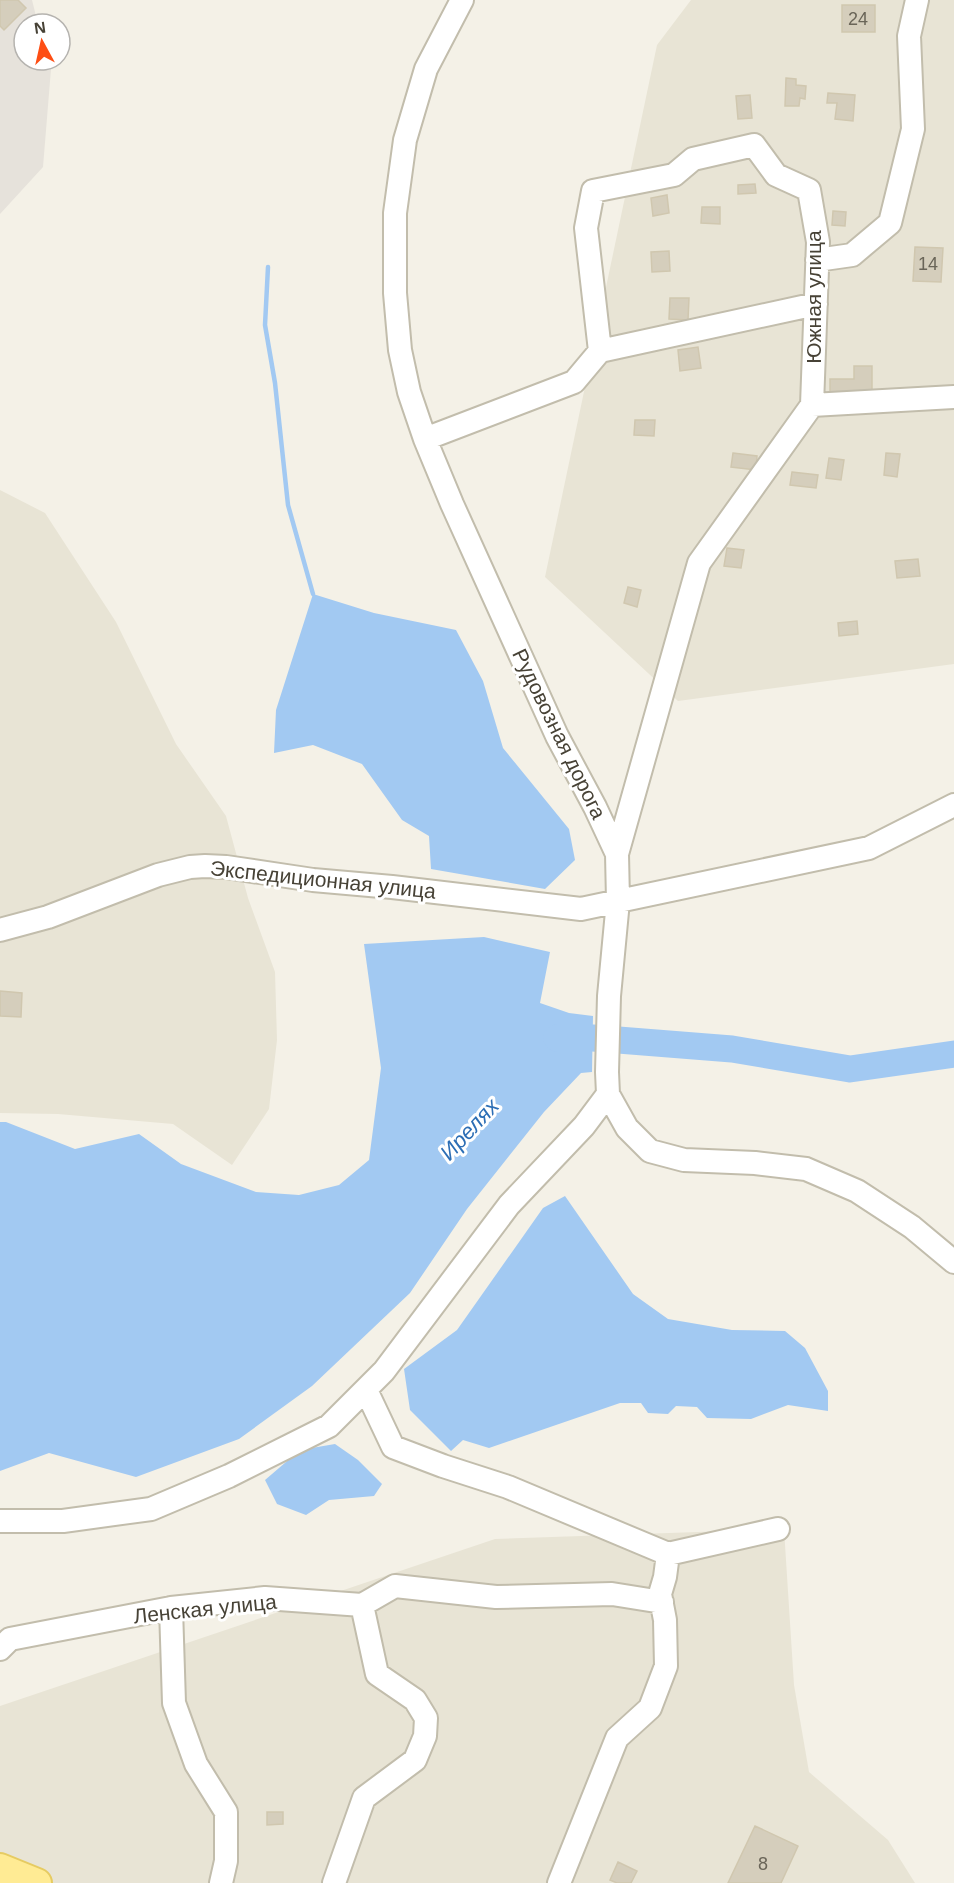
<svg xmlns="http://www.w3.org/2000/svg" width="954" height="1883" font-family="Helvetica,sans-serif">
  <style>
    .residential { fill: #e8e4d5 }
    .industrial { fill: #e6e2db }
    .water { fill: #a2c9f2 }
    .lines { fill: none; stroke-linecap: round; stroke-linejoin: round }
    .stream { stroke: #a2c9f2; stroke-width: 4.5 }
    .river { stroke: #a2c9f2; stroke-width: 27 }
    .building { fill: #d5cebc; stroke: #d0c7af; stroke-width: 1.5 }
    .minor-casing { stroke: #c2bdac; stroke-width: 26 }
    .major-casing { stroke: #e6cb62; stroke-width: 32 }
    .minor { stroke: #fff; stroke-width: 22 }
    .major { stroke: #ffeb94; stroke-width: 28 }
    .labels { text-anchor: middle; stroke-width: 6; stroke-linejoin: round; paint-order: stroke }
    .number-label { font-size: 18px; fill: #6a6558 }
    .street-label { font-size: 21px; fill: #474236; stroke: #fff }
    .water-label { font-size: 22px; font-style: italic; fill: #2c6eb5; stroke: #fff }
  </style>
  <rect width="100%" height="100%" fill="#f4f1e7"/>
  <!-- residential -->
  <path class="residential" d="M691,0H954V664L678,701L545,577L657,45Z
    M0,490L45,513L116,622L176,744L226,816L248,898L275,972L277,1040L269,1109L232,1165L173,1124L58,1114L0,1113Z
    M784,1529L794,1685L809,1772L888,1840L915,1883H0V1706L495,1539Z"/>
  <!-- industrial -->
  <path class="industrial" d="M0,0H32L38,24H24V60H48L51,69L43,167L0,214Z"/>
  <!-- water -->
  <path class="water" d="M313,594L374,613L456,630L483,681L503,748L569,829L575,860L545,889L431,869L429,836L402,820L362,764L313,745L274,753L276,710Z
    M484,937L550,952L540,1003L569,1013L593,1016L592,1072L581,1073L544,1112L467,1209L410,1293L312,1386L239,1439L136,1477L49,1453L0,1471V1122H6L75,1149L139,1134L181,1164L256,1192L299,1195L339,1185L369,1160L381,1068L364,944Z
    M565,1196L633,1294L668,1319L732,1330L785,1331L805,1348L828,1391V1411L788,1405L751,1419L707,1418L697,1407L676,1406L668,1414L648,1413L641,1403H620L489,1448L463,1440L451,1451L410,1410L404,1369L457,1330L543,1208Z
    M335,1444L358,1460L382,1484L374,1496L329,1500L306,1515L277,1504L265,1480L300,1450Z"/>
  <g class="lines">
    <!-- stream -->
    <path class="stream" d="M268,267L265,325L275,383L288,505L313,594"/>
    <!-- river -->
    <path class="river" d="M557,1038H593L732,1049L850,1069L954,1054"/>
  </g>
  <!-- building -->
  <path class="building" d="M0,0H18L26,8L4,30L0,26Z
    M842,5H875V32H842Z
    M786,78L796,79V85L806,86L805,99L800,98L799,106H785Z
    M828,93L855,95L853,121L835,119L837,103H827Z
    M750,95L752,118L738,119L736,96Z
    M755,184L756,193L738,194V185Z
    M667,195L669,213L653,216L651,198Z
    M702,207H720V224L701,223Z
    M833,211L846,212L845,226L832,225Z
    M915,247L943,248L941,282L913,281Z
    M669,251L670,271L652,272L651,252Z
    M670,298H689L688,320L669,319Z
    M698,347L701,368L680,371L678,350Z
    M854,366H872V393H830V379H854Z
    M635,420H655L654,436L634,435Z
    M733,453L757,456L756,470L731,467Z
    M886,453L900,454L897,477L884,475Z
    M829,458L844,460L841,480L826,478Z
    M792,472L818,475L816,488L790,485Z
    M727,548L744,550L741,568L724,566Z
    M918,559L920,576L897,578L895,561Z
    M628,587L641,590L637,607L624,603Z
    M857,621L858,634L839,636L838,623Z
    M0,991L22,993L21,1017L0,1016Z
    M267,1812H283V1824L267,1825Z
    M755,1826L798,1846L781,1883H728Z
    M618,1862L637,1871L631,1883H617L610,1880Z"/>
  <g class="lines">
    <defs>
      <path id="minor" d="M462,0L426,69L405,140L395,213V293L400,350L409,392L425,439L452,504L557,736L595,807L617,854L618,901L609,996L607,1072L608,1094L627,1128L650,1151L684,1160L755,1163L806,1169L857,1191L912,1227L954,1262
        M817,260L852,255L890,223L913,129L909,36L917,0
        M600,351L816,304
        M812,405L954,397
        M425,439L574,382L600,351L586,228L593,191L674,175L693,159L754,145L776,175L809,190L818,242L812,405L699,563L617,854
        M0,930L48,917L158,875L190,867L205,866L226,867L313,880L392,887L581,909L869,848L954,805
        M366,1390L393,1447L443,1466L508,1487L668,1554L778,1529
        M0,1521H63L151,1509L229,1476L329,1426L384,1371L509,1205L584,1126L608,1094
        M171,1608L174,1703L196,1764L226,1812V1861L221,1883
        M0,1649L10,1639L171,1608L265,1598L362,1605L395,1586L496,1597L612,1594L662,1602
        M334,1883L364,1798L415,1760L425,1736L426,1718L415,1700L377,1674L362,1605
        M559,1883L617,1738L650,1708L666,1666L665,1620L660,1594L665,1577L668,1554"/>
      <path id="major" d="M0,1868L37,1883"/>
    </defs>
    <!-- minor casing -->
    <use href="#minor" class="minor-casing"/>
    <!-- major casing -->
    <use href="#major" class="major-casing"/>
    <!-- minor -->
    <use href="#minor" class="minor"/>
    <!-- major -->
    <use href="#major" class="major"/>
  </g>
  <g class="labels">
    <!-- number labels -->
    <g class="number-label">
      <text x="858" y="25">24</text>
      <text x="928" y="270">14</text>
      <text x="763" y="1870">8</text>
    </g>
    <!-- street labels -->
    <g class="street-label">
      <text transform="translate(814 297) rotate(-90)" y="7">Южная улица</text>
      <text transform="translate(559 734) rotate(64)" y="7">Рудовозная дорога</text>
      <text transform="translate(323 880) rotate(6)" y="7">Экспедиционная улица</text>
      <text transform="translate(205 1609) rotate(-6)" y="7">Ленская улица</text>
    </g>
    <!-- water labels -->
    <g class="water-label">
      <text transform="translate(469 1129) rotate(-47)" y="8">Ирелях</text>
    </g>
  </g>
  <!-- north arrow -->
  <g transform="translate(42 42) rotate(352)"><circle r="28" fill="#ffffff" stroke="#b5b3af" stroke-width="1.5"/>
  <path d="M0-4.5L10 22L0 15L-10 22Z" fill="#fe4e14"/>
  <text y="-9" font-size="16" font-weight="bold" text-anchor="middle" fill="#474236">N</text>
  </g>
</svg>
